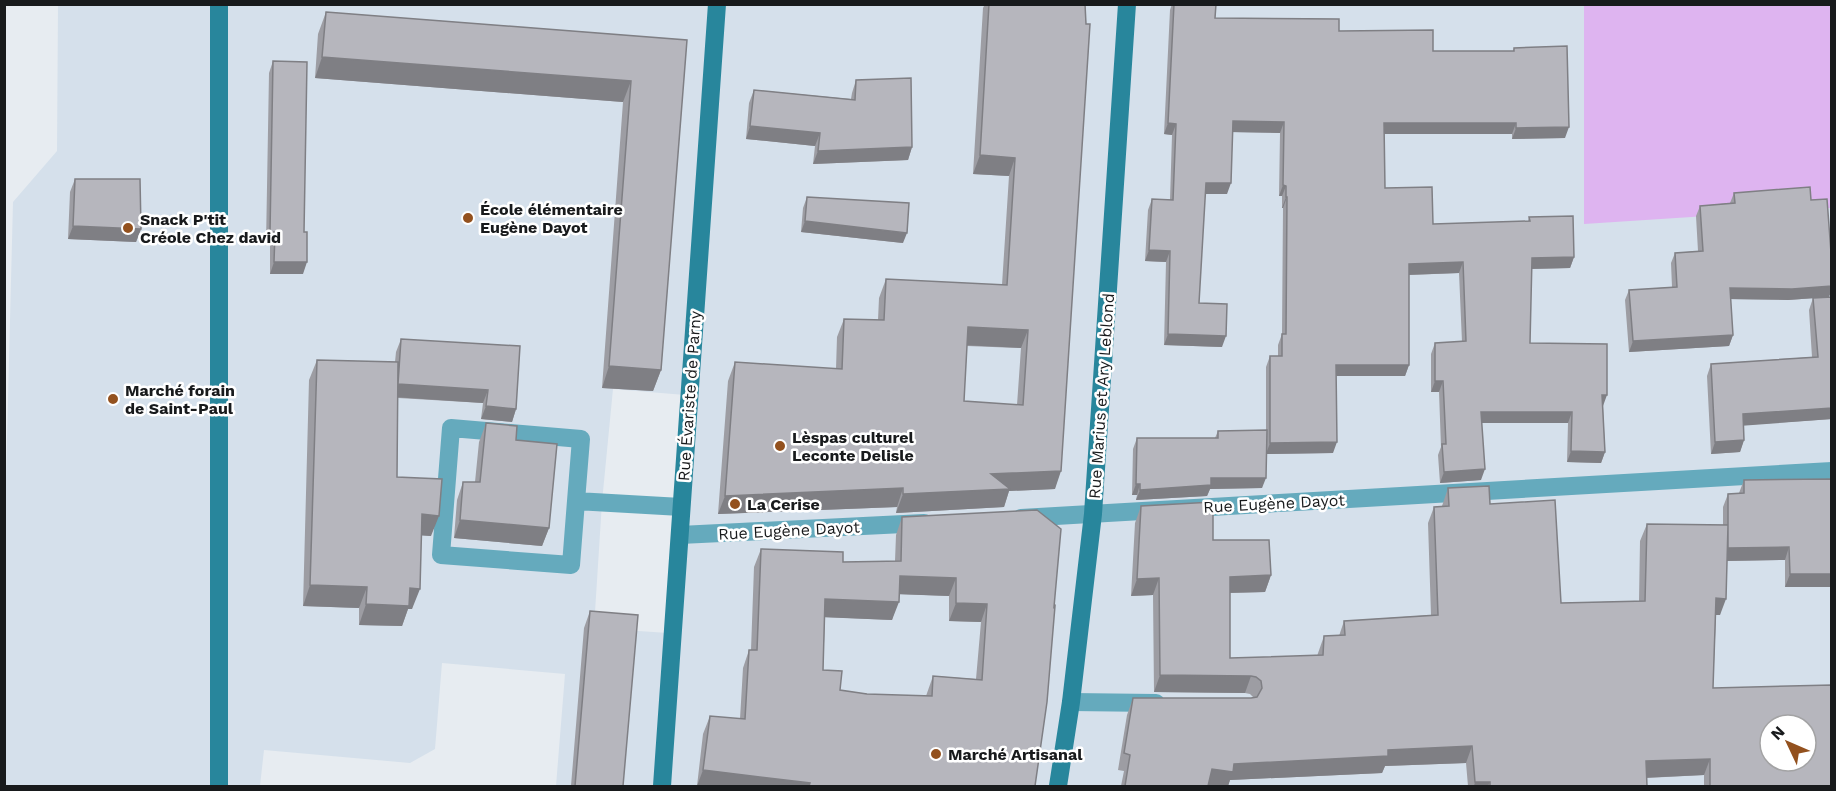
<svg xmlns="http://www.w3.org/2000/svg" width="1836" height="791" font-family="'Work Sans',sans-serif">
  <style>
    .built { fill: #d5e0eb; fill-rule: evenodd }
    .green { fill: #deb4f0 }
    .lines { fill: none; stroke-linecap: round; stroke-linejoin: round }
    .lane { stroke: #65aabd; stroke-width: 18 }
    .street { stroke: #65aabd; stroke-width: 18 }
    .secondary { stroke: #28869c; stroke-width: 18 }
    .wall { fill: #9d9da3; fill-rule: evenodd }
    .shaded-wall { fill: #7f7f84 }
    .building { fill: #b6b6bd; stroke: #7f7f84; stroke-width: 1.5; fill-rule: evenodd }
    .poi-dot { fill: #93511e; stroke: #fff; stroke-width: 2 }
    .labels { text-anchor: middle; stroke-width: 5; stroke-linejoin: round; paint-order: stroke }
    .poi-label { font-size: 16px; font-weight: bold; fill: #181a1c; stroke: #fff; text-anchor: start }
    .street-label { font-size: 16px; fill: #181a1c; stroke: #fff }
  </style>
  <rect width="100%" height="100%" fill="#e7ecf1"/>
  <!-- built -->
  <path class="built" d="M58,5H1584V223L1831,208V786H556L565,674L442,663L435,749L410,763L264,750L260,786H5V518L13,202L57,151ZM613,389L685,395L668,633L594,628L602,502ZM1770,725H1806V761H1770Z"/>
  <!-- green -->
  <path class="green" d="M1584,5H1831V208L1584,224Z"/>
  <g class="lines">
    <!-- lane -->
    <path class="lane" d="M576,501L581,439L451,428L441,555L571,565L576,501L681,507
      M1071,702L1156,703"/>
    <!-- street -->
    <path class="street" d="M1021,518L1832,471
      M680,535L924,523"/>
    <!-- secondary -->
    <path class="secondary" d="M219,786V4
      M662,786L717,4
      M1058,786L1071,702L1093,514L1127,4"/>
  </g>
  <!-- wall -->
  <path class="wall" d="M985,4H1085L1055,489L1009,491L1004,507L896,513L897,507L718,514L728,381L735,362L836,369L837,337L844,319L878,320L879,298L886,279L1002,285L1009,176L973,174L983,8ZM967,346L1021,348L1017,405L964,401Z
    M1172,4H1216L1215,18L1339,31L1433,51H1513L1514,48L1565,138L1512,139V134H1384L1385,188L1433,224L1528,221L1529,217L1574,257L1570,268L1531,269L1530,343L1603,406L1605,452L1601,463L1567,462L1568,423H1482L1481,480L1440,483L1438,455L1441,447L1439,392H1431V354L1435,343L1462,342L1459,273L1409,275V365L1405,376H1336L1333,453L1266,454L1262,488L1210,489L1207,496L1136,500L1137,495H1132L1133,449L1137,438H1215L1218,431L1266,430V367L1270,356H1278V345L1282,334L1283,208H1282V196H1279L1280,133L1232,132L1227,194H1205L1199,303L1222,347L1164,345L1166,262L1145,261L1148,210L1152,199L1170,200L1172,135L1164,134L1170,10Z
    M326,12L687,40L661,370L653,391L602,388L623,102L315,78L318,34Z
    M273,61L304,232L303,274H270V244H266L269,73Z
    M856,80L912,147L908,160L813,164L815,146L746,139L749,103L754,90L851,99L852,93Z
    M75,179L141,229L136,242L68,239L70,192Z
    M1734,193L1811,200L1829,297L1788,300L1730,299L1733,335L1729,346L1629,352L1625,300L1629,290L1672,287L1671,263L1675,253L1698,251L1696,216L1700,206L1730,203Z
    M807,197L903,243L801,232L803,208Z
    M1813,298L1832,419L1744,425V440L1740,452L1711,454L1707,376L1711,364L1812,357L1809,310Z
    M401,339L516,409L512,422L481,419L483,403L398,398L397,477L431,536L421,535L412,609H408L402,626L359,625V608L303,606L309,380L317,360L395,362L396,352Z
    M486,423L516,440L549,528L542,546L454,538L457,500L463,482H475L479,442Z
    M1832,479V587H1785V560L1727,561L1720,615H1716L1713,688L1832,786H1704V775L1646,778L1647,786H1468L1466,763L1385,766L1382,773L1230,780L1228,786H1121L1124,771L1118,770L1127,715L1133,698H1254L1250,694L1245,693L1154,692L1153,595L1131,596L1135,523L1141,506L1213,540L1271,575L1265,592L1230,593V658L1317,656L1324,636H1339L1344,621L1431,615L1428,523L1434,507L1442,506L1448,488L1490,504L1561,603L1639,601L1640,541L1647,524L1723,525V507L1728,494L1739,493L1744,480Z
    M1037,510L1035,786H697L703,734L710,716L740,719L743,668L749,650H751L754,567L761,549L843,562L895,561L896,535L902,517ZM899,594L949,596V621L981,622L976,679L933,676L926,696L867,694L840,690L823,670L825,617L892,620Z
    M590,611L623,786H571L584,628Z"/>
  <!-- shaded-wall -->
  <path class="shaded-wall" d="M322,57L631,81L623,102L315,78Z
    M1233,121L1284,122L1280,133L1229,132Z
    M1168,123L1176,124L1172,135L1164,134Z
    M1384,123H1516L1512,134H1380Z
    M750,126L820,133L815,146L746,139Z
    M1569,127L1565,138L1512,139L1516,128Z
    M912,147L908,160L813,164L818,151Z
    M980,155L1015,158L1009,176L973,174Z
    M1206,183H1231L1227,194H1202Z
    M1283,185L1286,186L1282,196H1279Z
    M1286,197H1287L1283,208H1282Z
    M805,221L907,233L903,243L801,232Z
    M73,226L141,229L136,242L68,239Z
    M270,232H275L270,244H266Z
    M1149,250L1170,251L1166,262L1145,261Z
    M1574,257L1570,268L1528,269L1532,258Z
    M274,262H307L303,274H270Z
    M1463,262L1459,273L1405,275L1409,264Z
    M1832,286V290L1829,297L1788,300L1726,299L1730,288Z
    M968,327L1028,330L1021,348L961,345Z
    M1168,334L1226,336L1222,347L1164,345Z
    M1733,335L1729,346L1629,352L1633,341Z
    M1336,365H1409L1405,376H1332Z
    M609,366L661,370L653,391L602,388Z
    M1435,381H1443L1439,392H1431Z
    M398,384L488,390L483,403L393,397Z
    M1602,395H1607L1603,406H1598Z
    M486,406L516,409L512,422L481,419Z
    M1832,408V419L1739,426L1743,414Z
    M1481,412H1572L1568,423H1477Z
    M1744,440L1740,452L1711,454L1715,442Z
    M1337,442L1333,453L1266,454L1270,443Z
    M1571,451L1605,452L1601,463L1567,462Z
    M1485,469L1481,480L1440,483L1444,472Z
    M1061,471L1055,489L1009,491L1004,507L896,513L903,494L991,474Z
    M1211,478H1266L1262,488L1210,489L1207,496L1136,500L1140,490Z
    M1136,484H1140L1137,495H1132Z
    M903,488L897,507L718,514L725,496Z
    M422,514L439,516L431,536L414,535Z
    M460,520L549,528L542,546L454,538Z
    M1789,547L1785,560L1724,561L1728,548Z
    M1790,574H1832V587H1785Z
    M1271,575L1265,592L1224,593L1230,577Z
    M900,576L956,578L949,596L894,594Z
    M1159,578L1153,595L1131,596L1137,579Z
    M310,585L367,587L359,608L303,606Z
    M410,588L420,589L412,609H408L402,626L359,625L366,604Z
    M1716,598L1726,599L1720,615H1710Z
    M825,599L899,602L892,620L819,617Z
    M956,603L987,604L981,622L949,621Z
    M1160,675L1251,676L1245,693L1154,692Z
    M1472,746L1466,763L1385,766L1382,773L1230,780L1228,786H1205L1212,769L1234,764L1388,750Z
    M1710,759L1704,775L1640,778L1646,761Z
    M703,770L810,783L808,786H697Z
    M1475,782H1490L1488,786H1474Z"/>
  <!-- building -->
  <path class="building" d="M989,4H1085L1086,24H1090L1061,471L991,474L1010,489L903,494V488L725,496L735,362L842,369L844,319L884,320L886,279L1007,285L1015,158L980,155ZM968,327L1028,330L1023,405L964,401Z
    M1174,4H1216L1215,18L1339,19V31L1433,30V51H1514V48L1567,46L1569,127L1516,128V123H1384L1385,188L1432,187L1433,224L1530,221L1529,217L1573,216L1574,257L1532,258L1530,343L1607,344V395H1602L1605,452L1571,451L1572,412H1481L1485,469L1444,472L1442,444H1446L1443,381H1435V343L1466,341L1463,262L1409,264V365H1336L1337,442L1270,443V356H1282V334H1286L1287,197H1286V186L1283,185L1284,122L1233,121L1231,183H1206L1199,303L1227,304L1226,336L1168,334L1170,251L1149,250L1152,199L1173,200L1176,124L1168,123Z
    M326,12L687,40L661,370L609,366L631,81L322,57Z
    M273,61L307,62L304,232H307V262H274L275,232H270Z
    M911,78L912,147L818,151L820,133L750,126L754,90L855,100L856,80Z
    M75,179H140L141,229L73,226Z
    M1810,187L1811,200L1827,199L1832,266V286L1792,289L1730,288L1733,335L1633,341L1629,290L1677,287L1675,253L1703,251L1700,206L1735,203L1734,193Z
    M807,197L909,203L907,233L805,221Z
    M1832,297V408L1743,414L1744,440L1715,442L1711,364L1818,357L1813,298Z
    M401,339L520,346L516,409L486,406L488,390L398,384Z
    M317,360L398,362L397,477L442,479L439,516L422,514L420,589L410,588L409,606L366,604L367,587L310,585Z
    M486,423L517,426L516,440L557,444L549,528L460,520L463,482H480Z
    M1267,430L1266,478H1211V485L1140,490V484H1136L1137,438H1218V431Z
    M1832,479V574H1790L1789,547L1728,548V494L1744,493V480Z
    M1489,486L1490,504L1555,500L1561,603L1645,601L1647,524L1728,525L1726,599L1716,598L1713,688L1832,685V786H1710V759L1646,761L1647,786H1490V782H1475L1472,746L1388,750V756L1234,764L1233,772L1212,769L1208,786H1125L1130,755L1124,753L1133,698H1251L1257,697L1262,688L1261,681L1256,677L1251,676L1160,675L1159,578L1137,579L1141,506L1213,502V540H1269L1271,575L1230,577V658L1323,655L1324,636L1345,635L1344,621L1438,615L1434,507L1449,506L1448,488ZM1770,725H1806V761H1770Z
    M1037,510L1061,529L1054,607L1055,606L1047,702L1035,786H809L810,783L703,770L710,716L745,719L749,650H757L761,549L843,552V562L901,561L902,517ZM900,576L956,578V603L987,604L982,680L933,676L932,696L867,694L840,690L842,671L823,670L825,599L899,602Z
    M590,611L638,615L623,786H575Z"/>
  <!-- markers -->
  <g class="poi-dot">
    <circle cx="468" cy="218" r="6"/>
    <circle cx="128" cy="228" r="6"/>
    <circle cx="113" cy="399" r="6"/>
    <circle cx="780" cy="446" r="6"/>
    <circle cx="735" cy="504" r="6"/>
    <circle cx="936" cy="754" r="6"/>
  </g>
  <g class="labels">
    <!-- poi labels -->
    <g class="poi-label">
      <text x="480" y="215">École élémentaire<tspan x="480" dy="18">Eugène Dayot</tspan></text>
      <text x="140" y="225">Snack P'tit<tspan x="140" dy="18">Créole Chez david</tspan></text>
      <text x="125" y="396">Marché forain<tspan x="125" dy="18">de Saint-Paul</tspan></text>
      <text x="792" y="443">Lèspas culturel<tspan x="792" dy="18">Leconte Delisle</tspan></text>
      <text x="747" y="510">La Cerise</text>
      <text x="948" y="760">Marché Artisanal</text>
    </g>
    <!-- street labels -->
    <g class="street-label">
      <text transform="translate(689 396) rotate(-86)" y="6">Rue Évariste de Parny</text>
      <text transform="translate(1101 396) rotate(-86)" y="6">Rue Marius et Ary Leblond</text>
      <text transform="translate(1274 503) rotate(-3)" y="6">Rue Eugène Dayot</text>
      <text transform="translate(789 530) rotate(-3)" y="6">Rue Eugène Dayot</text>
    </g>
  </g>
  <!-- border -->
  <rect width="1836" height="791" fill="none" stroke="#181a1c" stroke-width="12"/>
  <!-- north arrow -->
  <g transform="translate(1788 743) rotate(314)"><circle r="28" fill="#ffffff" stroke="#a3a3a4" stroke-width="1.5"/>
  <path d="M0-4.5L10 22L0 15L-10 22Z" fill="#93511e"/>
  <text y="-9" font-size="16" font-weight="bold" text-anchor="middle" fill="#181a1c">N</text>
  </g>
</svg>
